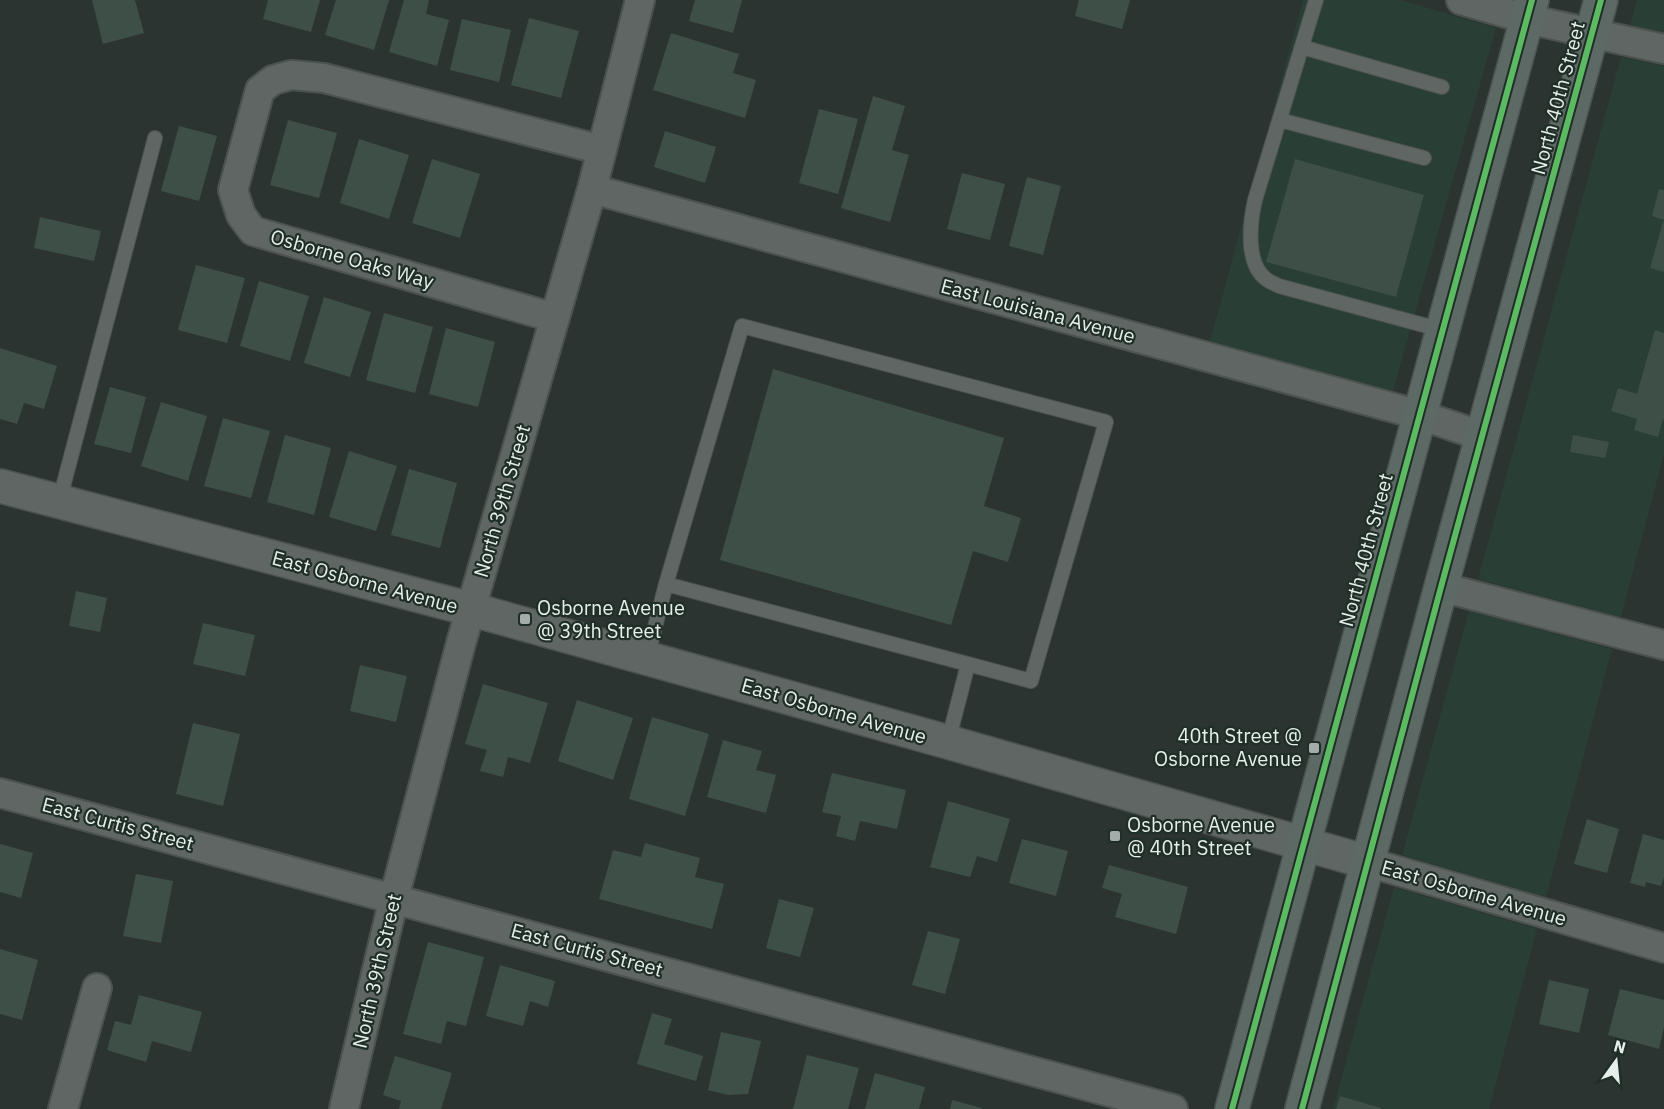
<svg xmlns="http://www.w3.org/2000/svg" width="1664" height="1109" font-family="'IBM Plex Sans',sans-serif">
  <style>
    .built { fill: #293e34 }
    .building { fill: #3e4f48 }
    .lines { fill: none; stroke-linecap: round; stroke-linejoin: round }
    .service-casing { stroke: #4b524f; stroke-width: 16 }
    .minor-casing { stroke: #4b524f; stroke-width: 32 }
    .tertiary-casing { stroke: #4b524f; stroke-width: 36 }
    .primary-casing { stroke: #4b524f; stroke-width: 36 }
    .service { stroke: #606663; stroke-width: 14 }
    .minor { stroke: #606663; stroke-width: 28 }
    .tertiary { stroke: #606663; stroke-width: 33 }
    .primary { stroke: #5d6964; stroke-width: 33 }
    .cycleway-casing { stroke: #1f2e27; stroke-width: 10 }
    .cycleway { stroke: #5cba63; stroke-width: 6 }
    .poi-dot { fill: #a4ada9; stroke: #1f2e27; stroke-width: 2 }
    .labels { text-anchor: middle; stroke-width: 4.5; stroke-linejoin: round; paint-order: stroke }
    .street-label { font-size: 20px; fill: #e5eeea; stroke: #1f2e27 }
    .poi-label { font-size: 20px; fill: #e5eeea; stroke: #1f2e27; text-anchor: start }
  </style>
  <rect width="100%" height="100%" fill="#2c3431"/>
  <!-- built -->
  <path class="built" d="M1303,0H1401L1496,28L1393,391L1210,341Z
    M1637,0H1664V33L1630,25Z
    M1621,57L1664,66V454L1621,617L1478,579Z
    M1469,611L1612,649L1546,897L1402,855Z
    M1394,887L1537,929L1489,1109H1333Z"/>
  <!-- building -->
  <path class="building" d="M92,0H135L144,33L103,44Z
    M268,0H320L311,32L263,19Z
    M336,0H389L374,50L325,35Z
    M404,0H429L426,14L449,20L437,66L389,52Z
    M695,0H742L733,33L689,21Z
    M1079,0H1130L1122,29L1075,16Z
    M529,18L579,31L561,98L511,85Z
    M462,19L511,30L499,82L450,70Z
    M671,33L739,54L733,73L756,80L745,118L653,90Z
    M873,96L905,106L892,150L909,155L890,222L841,208Z
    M819,109L858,119L838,194L799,183Z
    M288,120L337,133L319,198L270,185Z
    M179,126L217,136L199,201L161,191Z
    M665,131L716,147L705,183L654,167Z
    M359,139L409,155L389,219L340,203Z
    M432,159L480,174L460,238L412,223Z
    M1295,159L1424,195L1396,297L1266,262Z
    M962,173L1005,184L990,240L947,229Z
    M1027,177L1061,186L1043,255L1009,246Z
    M1659,189L1664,190V220L1652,216Z
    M40,217L101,231L94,261L34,248Z
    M1663,222H1664V272L1650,268Z
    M196,265L245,278L227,343L178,330Z
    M259,281L309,296L290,361L240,346Z
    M324,297L371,312L350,377L304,363Z
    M384,313L433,327L415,393L366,380Z
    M446,328L495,342L478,407L429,394Z
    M1655,330L1664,333V420L1663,419L1658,437L1634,430L1637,419L1611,411L1618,388L1637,394Z
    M0,348L57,366L44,409L24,403L17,424L0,419Z
    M773,369L1004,438L984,506L1021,518L1008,562L973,551L951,625L720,560Z
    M110,387L146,397L131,453L94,444Z
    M161,402L207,416L188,481L141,466Z
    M223,418L270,431L251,498L204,486Z
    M285,435L331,448L314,515L267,502Z
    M1573,435L1609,442L1605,458L1570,452Z
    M349,451L397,466L376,531L329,517Z
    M409,469L457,483L440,548L391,535Z
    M76,591L107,598L100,632L69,626Z
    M203,623L255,635L245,676L193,664Z
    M360,665L407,676L396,722L350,711Z
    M483,684L548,703L530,763L508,757L503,777L480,771L487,750L465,744Z
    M577,700L633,718L613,780L558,761Z
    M652,717L709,734L685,816L629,799Z
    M193,723L240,734L223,806L176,794Z
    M723,740L762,751L756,770L776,775L766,813L707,797Z
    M832,773L906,790L897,829L860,821L855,841L836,836L841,816L822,812Z
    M948,801L1010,819L997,862L977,856L970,877L930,867Z
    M1587,819L1619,829L1607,873L1574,864Z
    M1643,834L1664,840V877L1661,886L1646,882L1645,887L1630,883Z
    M1022,839L1068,851L1056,896L1009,883Z
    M645,843L700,858L695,877L724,884L712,929L599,899L613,850L641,857Z
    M0,844L33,853L21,898L0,892Z
    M1109,865L1188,887L1176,934L1115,917L1122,894L1102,888Z
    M136,874L173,881L161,943L123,936Z
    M779,899L814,908L800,957L766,948Z
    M928,931L960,939L945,994L912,985Z
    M428,942L484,957L466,1026L447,1021L441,1044L403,1034Z
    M0,949L38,960L22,1020L0,1014Z
    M500,965L555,981L548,1007L530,1001L523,1026L486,1016Z
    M1549,980L1589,989L1579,1033L1539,1024Z
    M1620,989L1664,1000V1028L1659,1049L1608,1035Z
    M139,995L202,1012L191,1052L152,1041L146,1062L107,1050L115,1021L131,1025Z
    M652,1013L672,1019L664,1044L703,1056L696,1081L637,1064Z
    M721,1032L761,1041L748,1094L728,1095L708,1090Z
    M807,1055L859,1068L848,1109H793Z
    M395,1056L452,1073L441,1109H399L401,1101L383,1095Z
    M875,1073L925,1087L919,1109H865Z
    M1340,1096L1381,1108V1109H1336Z
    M952,1100L982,1108V1109H950Z"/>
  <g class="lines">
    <defs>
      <path id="service" d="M1316,0L1255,200C1250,222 1245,263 1266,279C1270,282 1275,284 1279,286L1442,330
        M1302,47L1442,87
        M1280,120L1424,158
        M59,502L155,138
        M666,584L742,326L1106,422L1031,681L968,664
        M647,658L666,584L968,664L948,742"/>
      <path id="minor" d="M1461,0L1527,19L1664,49
        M592,189L1420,415L1482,436
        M555,318L253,231L241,215L233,190L260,90L273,80L291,75L324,78L602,150
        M1441,587L1664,645
        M0,793L1173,1109
        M1367,862L1664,948
        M63,1109L97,988
        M344,1109L394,898L461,643L592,189L640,0"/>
      <path id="tertiary" d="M0,486L470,609L948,742L1367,862"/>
      <path id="primary" d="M1232,1109L1532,0
        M1302,1109L1441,587L1601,0"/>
    </defs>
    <!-- service casing -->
    <use href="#service" class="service-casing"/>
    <!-- minor casing -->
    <use href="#minor" class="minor-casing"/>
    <!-- tertiary casing -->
    <use href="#tertiary" class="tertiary-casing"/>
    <!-- primary casing -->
    <use href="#primary" class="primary-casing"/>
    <!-- service -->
    <use href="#service" class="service"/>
    <!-- minor -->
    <use href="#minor" class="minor"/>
    <!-- tertiary -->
    <use href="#tertiary" class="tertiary"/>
    <!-- primary -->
    <use href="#primary" class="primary"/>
    <defs>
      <path id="cycleway" d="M1232,1109L1532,0
        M1302,1109L1441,587L1601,0"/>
    </defs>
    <!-- cycleway casing -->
    <use href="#cycleway" class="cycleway-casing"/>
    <!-- cycleway -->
    <use href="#cycleway" class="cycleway"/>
  </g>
  <!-- markers -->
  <g class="poi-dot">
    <rect x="519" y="613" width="12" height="12" rx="3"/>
    <rect x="1308" y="742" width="12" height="12" rx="3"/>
    <rect x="1109" y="830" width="12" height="12" rx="3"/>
  </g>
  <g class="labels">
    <!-- street labels -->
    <g class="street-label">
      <text transform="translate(1558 98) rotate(-75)" y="7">North 40th Street</text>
      <text transform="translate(352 259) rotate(16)" y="7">Osborne Oaks Way</text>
      <text transform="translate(1038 311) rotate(15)" y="7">East Louisiana Avenue</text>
      <text transform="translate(502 501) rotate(-74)" y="7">North 39th Street</text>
      <text transform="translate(1366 550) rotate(-75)" y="7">North 40th Street</text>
      <text transform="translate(365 582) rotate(15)" y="7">East Osborne Avenue</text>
      <text transform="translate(834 711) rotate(16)" y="7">East Osborne Avenue</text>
      <text transform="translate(118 824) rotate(15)" y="7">East Curtis Street</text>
      <text transform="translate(1474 893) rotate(16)" y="7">East Osborne Avenue</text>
      <text transform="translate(587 950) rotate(15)" y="7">East Curtis Street</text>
      <text transform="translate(377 971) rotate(-77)" y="7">North 39th Street</text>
    </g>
    <!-- poi labels -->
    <g class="poi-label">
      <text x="537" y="615">Osborne Avenue<tspan x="537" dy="23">@ 39th Street</tspan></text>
      <text x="1302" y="743" text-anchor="end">40th Street @<tspan x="1302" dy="23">Osborne Avenue</tspan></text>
      <text x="1127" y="832">Osborne Avenue<tspan x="1127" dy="23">@ 40th Street</tspan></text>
    </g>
  </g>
  <!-- north arrow -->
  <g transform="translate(1616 1061) rotate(15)" stroke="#1f2e27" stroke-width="4.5" paint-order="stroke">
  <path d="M0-4.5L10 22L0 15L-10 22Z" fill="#e5eeea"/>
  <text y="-9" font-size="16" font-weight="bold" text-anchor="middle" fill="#e5eeea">N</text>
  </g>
</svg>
